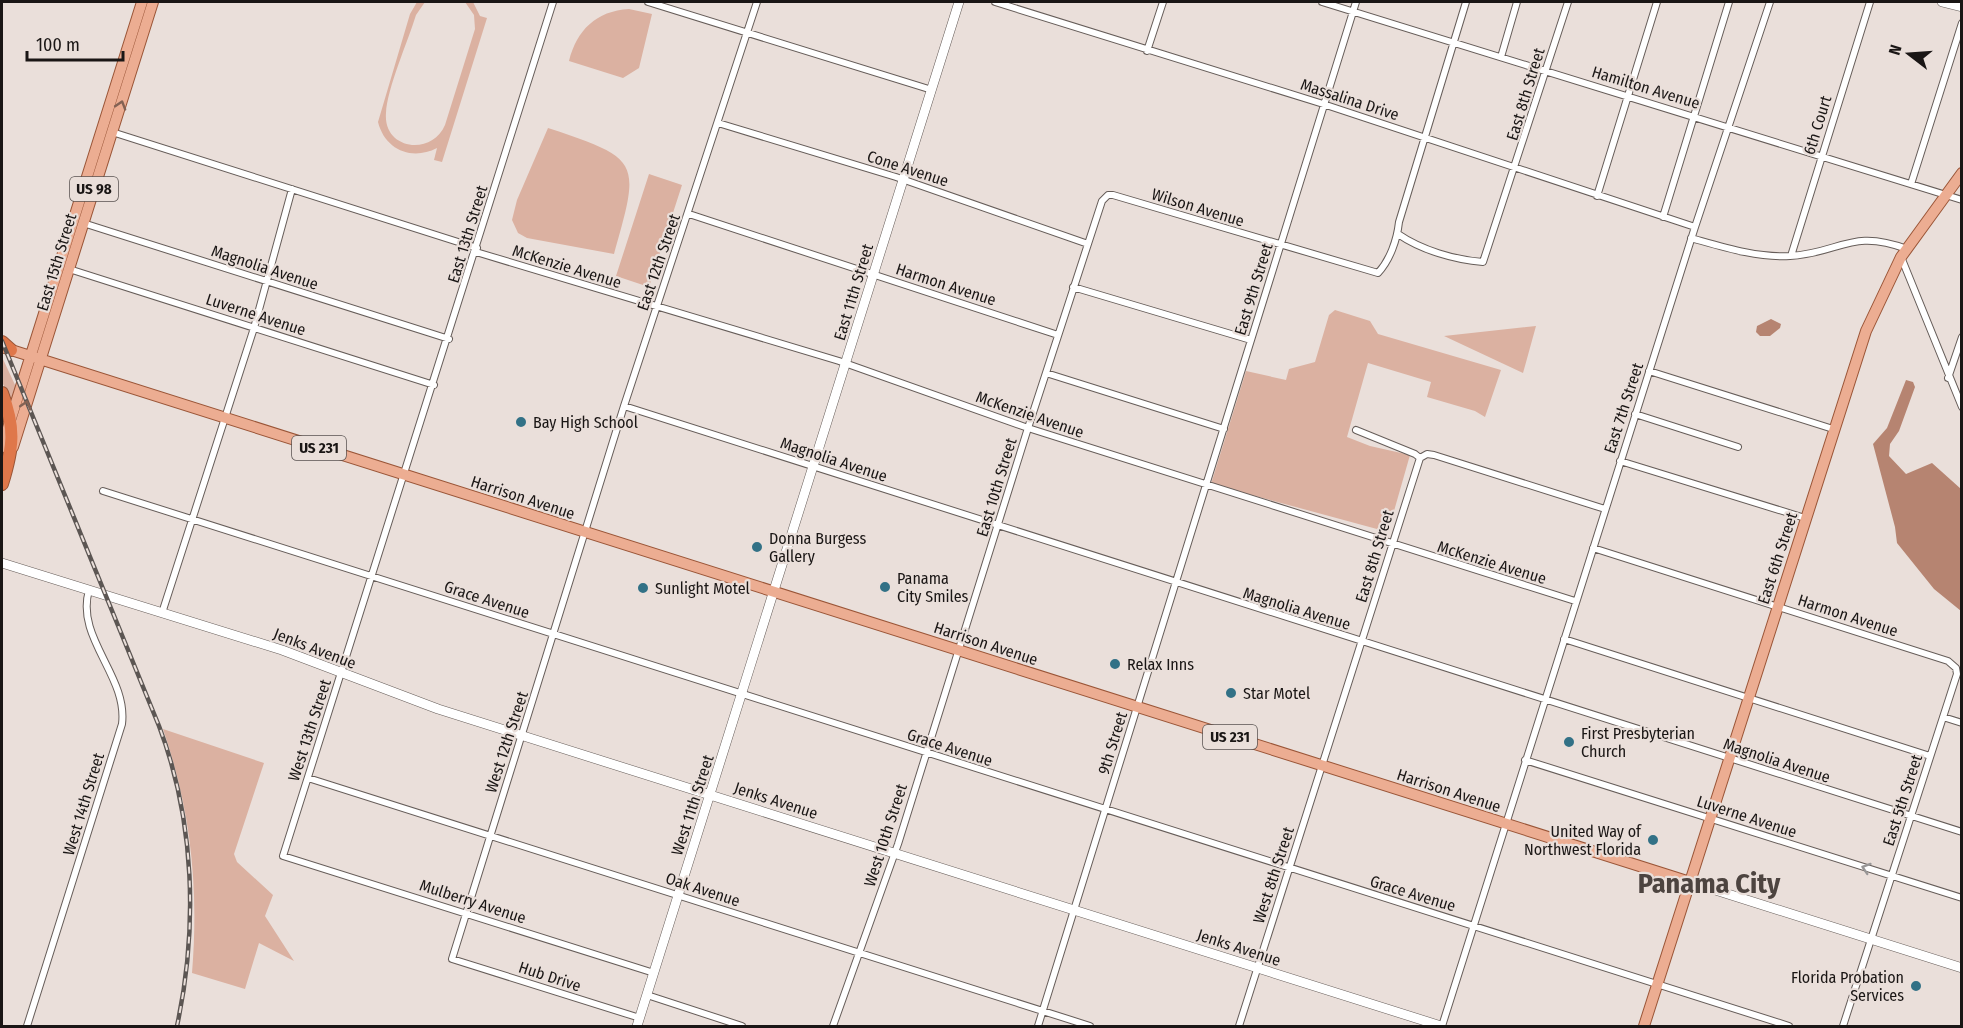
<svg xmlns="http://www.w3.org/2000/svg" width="1963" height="1028" font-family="'Fira Sans Condensed',sans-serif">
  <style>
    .green { fill: #dbb1a1 }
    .water { fill: #b68471 }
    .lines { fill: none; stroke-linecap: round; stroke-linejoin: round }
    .street-casing { stroke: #665d59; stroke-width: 8 }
    .secondary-casing { stroke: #665d59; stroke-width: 10 }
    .primary-casing { stroke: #9a5537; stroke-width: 12 }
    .highway-casing { stroke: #9a5537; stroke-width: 14 }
    .street { stroke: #fff; stroke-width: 6 }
    .secondary { stroke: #fff; stroke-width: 9 }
    .primary { stroke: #ecad92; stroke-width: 10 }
    .highway { stroke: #df774a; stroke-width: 12 }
    .rail-casing { stroke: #5c5653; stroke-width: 4.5 }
    .rail { stroke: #eadfda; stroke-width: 2; stroke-dasharray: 7; stroke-linecap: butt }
    .oneway { stroke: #836254 }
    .oneway2 { stroke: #989696 }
    .poi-dot { fill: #327186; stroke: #eadfda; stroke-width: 2 }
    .labels { text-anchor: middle; stroke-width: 4.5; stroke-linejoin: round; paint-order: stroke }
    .shield { fill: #eadfda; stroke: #585250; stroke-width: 1.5 }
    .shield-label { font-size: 15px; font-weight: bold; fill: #1a1615 }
    .street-label { font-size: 16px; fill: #1a1615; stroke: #eadfda }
    .poi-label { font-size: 16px; fill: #1a1615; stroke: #eadfda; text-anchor: start }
    .town-label { font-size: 28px; font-weight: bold; fill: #4d4440; stroke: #eadfda }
  </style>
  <rect width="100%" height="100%" fill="#eadfda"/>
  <!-- green -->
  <path class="green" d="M417,2H425L416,15C408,41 387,89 386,113C383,150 432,156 445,125L475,29L474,15L465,2H473L480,16L487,18L442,162L434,160L437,148C412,161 385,150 378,122L410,14Z
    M629,9L652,14L639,68L623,78L569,61C577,30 596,11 629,9Z
    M548,128C642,159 640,161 614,254L527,238L518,233L512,220L517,200Z
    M649,174L682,185L649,287L616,276Z
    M1335,310L1370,321L1378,334L1501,370L1485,417L1475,411L1427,397L1431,382L1368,363L1347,437L1370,446L1410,455L1388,532L1211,484L1246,371L1286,380L1289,369L1315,362L1329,315Z
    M1536,326L1523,373L1444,336Z
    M2,357L16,387L11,401L2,382Z
    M163,729L264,763L234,854L237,862L273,895L265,916L294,961L259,943L245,989L192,973C199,887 191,811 163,729Z"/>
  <!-- water -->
  <path class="water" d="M1771,319L1781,324L1780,328L1770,336H1760L1756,332L1757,326Z
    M1906,380L1913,382L1915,387L1899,431L1890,444L1889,456L1906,474L1932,463L1961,489V611L1934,589L1897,543L1895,527L1873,444L1887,428Z"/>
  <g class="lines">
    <defs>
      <path id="street" d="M553,2L283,856L654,973
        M648,2L932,90
        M995,2L1320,103L1695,227
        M1322,2L1962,200
        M1147,51L1163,2
        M1501,57L1517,2
        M718,123L896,177L1088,244
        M112,132L477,248
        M1911,184L1962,23
        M1597,196L1657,2
        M689,214L1058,335
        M1663,217L1729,2
        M83,223L449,339
        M1398,234C1421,250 1455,260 1483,262L1568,2
        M1691,238C1723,247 1757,258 1790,256C1841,253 1851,228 1907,249
        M476,252L839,361L1028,428L1575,601
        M1791,256L1870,2
        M1901,257L1962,407
        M69,269L434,385
        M1073,287L1251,340
        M1649,371L1833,429
        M1046,373L1224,429
        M1948,378L1962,337
        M624,406L1962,832
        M1635,414L1738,447
        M1356,430L1415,454L1420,458
        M1420,458L1427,454L1434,455L1605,509
        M1620,461L1805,518
        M103,491L1789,1026
        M1593,548L1948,661L1956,668L1957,674L1843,1026
        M162,613L254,328L292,189
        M1564,639L1930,756
        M1943,717L1962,723
        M1525,760L1962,898
        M308,778L1090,1026
        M647,995L742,1026
        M640,1018L452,959L624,406L757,2
        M27,1026L122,724C128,676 75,638 89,590
        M833,1026L898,844L1028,428L1102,201L1108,195H1113L1378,273C1390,260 1397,240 1399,222L1466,2
        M1038,1026L1356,2
        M1239,1026L1420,458
        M1442,1026L1695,227L1770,2"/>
      <path id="secondary" d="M1942,2L1962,7
        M2,563L282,650L438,709L1441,1026
        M1690,882L1962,968
        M637,1026L959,2"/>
      <path id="primary" d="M5,348L1690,882
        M2,447L142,2
        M13,447L153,2
        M1644,1026L1866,331L1901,257L1962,173"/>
      <path id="highway" d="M2,342L11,350
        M2,393C16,429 13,448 2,484"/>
    </defs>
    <!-- street casing -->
    <use href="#street" class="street-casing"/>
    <!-- secondary casing -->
    <use href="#secondary" class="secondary-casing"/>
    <!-- primary casing -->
    <use href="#primary" class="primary-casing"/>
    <!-- highway casing -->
    <use href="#highway" class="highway-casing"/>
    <!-- street -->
    <use href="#street" class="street"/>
    <!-- secondary -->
    <use href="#secondary" class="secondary"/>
    <!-- primary -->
    <use href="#primary" class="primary"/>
    <!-- highway -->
    <use href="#highway" class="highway"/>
    <defs>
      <path id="rail" d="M2,341L159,726C195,821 198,928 177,1026"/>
    </defs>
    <!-- rail casing -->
    <use href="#rail" class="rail-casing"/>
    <!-- rail -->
    <use href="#rail" class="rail"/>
  </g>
  <!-- one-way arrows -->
  <defs><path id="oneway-chevron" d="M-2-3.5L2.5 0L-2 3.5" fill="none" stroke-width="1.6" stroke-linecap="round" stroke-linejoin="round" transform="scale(1.5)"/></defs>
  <g class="oneway">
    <use href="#oneway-chevron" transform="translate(121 105) rotate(-73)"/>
    <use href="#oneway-chevron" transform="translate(26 405) rotate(-73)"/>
  </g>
  <use class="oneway2" href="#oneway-chevron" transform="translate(1866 868) rotate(-162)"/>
  <!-- markers -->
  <g class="poi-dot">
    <circle cx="521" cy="422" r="6"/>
    <circle cx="757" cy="547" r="6"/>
    <circle cx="885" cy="587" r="6"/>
    <circle cx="643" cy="588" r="6"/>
    <circle cx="1115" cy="664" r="6"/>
    <circle cx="1231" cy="693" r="6"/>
    <circle cx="1569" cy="742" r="6"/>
    <circle cx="1653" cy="840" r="6"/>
    <circle cx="1916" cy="986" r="6"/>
  </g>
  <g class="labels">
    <!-- shield labels -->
    <g class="shield">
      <rect x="70" y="177" width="48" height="24" rx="4.5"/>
      <rect x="292" y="436" width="54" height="24" rx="4.5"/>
      <rect x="1203" y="725" width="54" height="24" rx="4.5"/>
    </g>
    <g class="shield-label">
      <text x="94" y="194">US 98</text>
      <text x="319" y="453">US 231</text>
      <text x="1230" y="742">US 231</text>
    </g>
    <!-- street labels -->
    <g class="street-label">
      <text transform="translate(1646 87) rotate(17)" y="6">Hamilton Avenue</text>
      <text transform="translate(1525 94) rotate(-73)" y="6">East 8th Street</text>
      <text transform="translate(1350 99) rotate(18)" y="6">Massalina Drive</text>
      <text transform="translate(1817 125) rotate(-73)" y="6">6th Court</text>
      <text transform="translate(908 168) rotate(18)" y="6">Cone Avenue</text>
      <text transform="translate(1198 207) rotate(17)" y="6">Wilson Avenue</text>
      <text transform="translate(467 234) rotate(-73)" y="6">East 13th Street</text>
      <text transform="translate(56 262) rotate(-73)" y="6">East 15th Street</text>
      <text transform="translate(658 262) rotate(-71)" y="6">East 12th Street</text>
      <text transform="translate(567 266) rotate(17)" y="6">McKenzie Avenue</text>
      <text transform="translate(265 267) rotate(18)" y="6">Magnolia Avenue</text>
      <text transform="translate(946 284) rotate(18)" y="6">Harmon Avenue</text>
      <text transform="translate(1253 289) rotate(-73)" y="6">East 9th Street</text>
      <text transform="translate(853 292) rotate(-73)" y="6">East 11th Street</text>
      <text transform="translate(256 314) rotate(18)" y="6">Luverne Avenue</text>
      <text transform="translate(1623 408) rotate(-72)" y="6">East 7th Street</text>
      <text transform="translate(1030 414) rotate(19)" y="6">McKenzie Avenue</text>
      <text transform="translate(834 459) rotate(18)" y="6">Magnolia Avenue</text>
      <text transform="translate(996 487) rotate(-73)" y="6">East 10th Street</text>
      <text transform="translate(523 497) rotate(18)" y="6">Harrison Avenue</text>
      <text transform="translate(1374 556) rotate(-73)" y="6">East 8th Street</text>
      <text transform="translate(1777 558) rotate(-72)" y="6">East 6th Street</text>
      <text transform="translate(1492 562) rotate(17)" y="6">McKenzie Avenue</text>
      <text transform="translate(487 599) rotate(18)" y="6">Grace Avenue</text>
      <text transform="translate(1297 608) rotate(17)" y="6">Magnolia Avenue</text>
      <text transform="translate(1848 615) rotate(18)" y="6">Harmon Avenue</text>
      <text transform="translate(986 643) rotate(18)" y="6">Harrison Avenue</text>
      <text transform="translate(315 648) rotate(21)" y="6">Jenks Avenue</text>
      <text transform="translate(309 730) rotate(-72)" y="6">West 13th Street</text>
      <text transform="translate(506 742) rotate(-72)" y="6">West 12th Street</text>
      <text transform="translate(1112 743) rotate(-73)" y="6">9th Street</text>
      <text transform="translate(950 747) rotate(18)" y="6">Grace Avenue</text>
      <text transform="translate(1777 760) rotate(18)" y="6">Magnolia Avenue</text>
      <text transform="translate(1449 790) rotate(18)" y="6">Harrison Avenue</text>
      <text transform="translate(776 800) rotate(18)" y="6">Jenks Avenue</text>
      <text transform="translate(1902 800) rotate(-72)" y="6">East 5th Street</text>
      <text transform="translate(83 804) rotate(-73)" y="6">West 14th Street</text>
      <text transform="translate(692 805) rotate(-72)" y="6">West 11th Street</text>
      <text transform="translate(1747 816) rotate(18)" y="6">Luverne Avenue</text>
      <text transform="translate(885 835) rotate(-72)" y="6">West 10th Street</text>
      <text transform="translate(1273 875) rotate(-72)" y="6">West 8th Street</text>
      <text transform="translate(703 889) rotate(18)" y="6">Oak Avenue</text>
      <text transform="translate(1413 893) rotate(17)" y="6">Grace Avenue</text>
      <text transform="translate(473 901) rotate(18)" y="6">Mulberry Avenue</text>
      <text transform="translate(1239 947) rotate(18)" y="6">Jenks Avenue</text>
      <text transform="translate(550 976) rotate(18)" y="6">Hub Drive</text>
    </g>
    <!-- poi labels -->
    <g class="poi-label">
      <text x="533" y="428">Bay High School</text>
      <text x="769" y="544">Donna Burgess<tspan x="769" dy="18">Gallery</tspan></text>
      <text x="897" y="584">Panama<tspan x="897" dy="18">City Smiles</tspan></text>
      <text x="655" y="594">Sunlight Motel</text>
      <text x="1127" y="670">Relax Inns</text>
      <text x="1243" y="699">Star Motel</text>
      <text x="1581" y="739">First Presbyterian<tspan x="1581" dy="18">Church</tspan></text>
      <text x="1641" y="837" text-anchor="end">United Way of<tspan x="1641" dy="18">Northwest Florida</tspan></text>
      <text x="1904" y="983" text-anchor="end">Florida Probation<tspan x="1904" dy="18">Services</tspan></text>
    </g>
    <!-- town labels -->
    <g class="town-label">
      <text x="1709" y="893">Panama City</text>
    </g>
  </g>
  <!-- border -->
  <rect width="1963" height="1028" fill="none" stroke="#1a1615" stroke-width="6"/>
  <!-- north arrow -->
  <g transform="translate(1909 54) rotate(287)" stroke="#eadfda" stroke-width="4.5" paint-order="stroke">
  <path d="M0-4.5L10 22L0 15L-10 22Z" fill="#1a1615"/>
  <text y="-9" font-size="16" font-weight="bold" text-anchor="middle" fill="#1a1615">N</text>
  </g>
  <!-- scale -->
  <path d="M27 51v9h96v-9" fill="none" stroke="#1a1615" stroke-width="3"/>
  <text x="36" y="51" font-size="18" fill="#1a1615" stroke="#eadfda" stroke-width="4.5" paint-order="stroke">100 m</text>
</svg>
